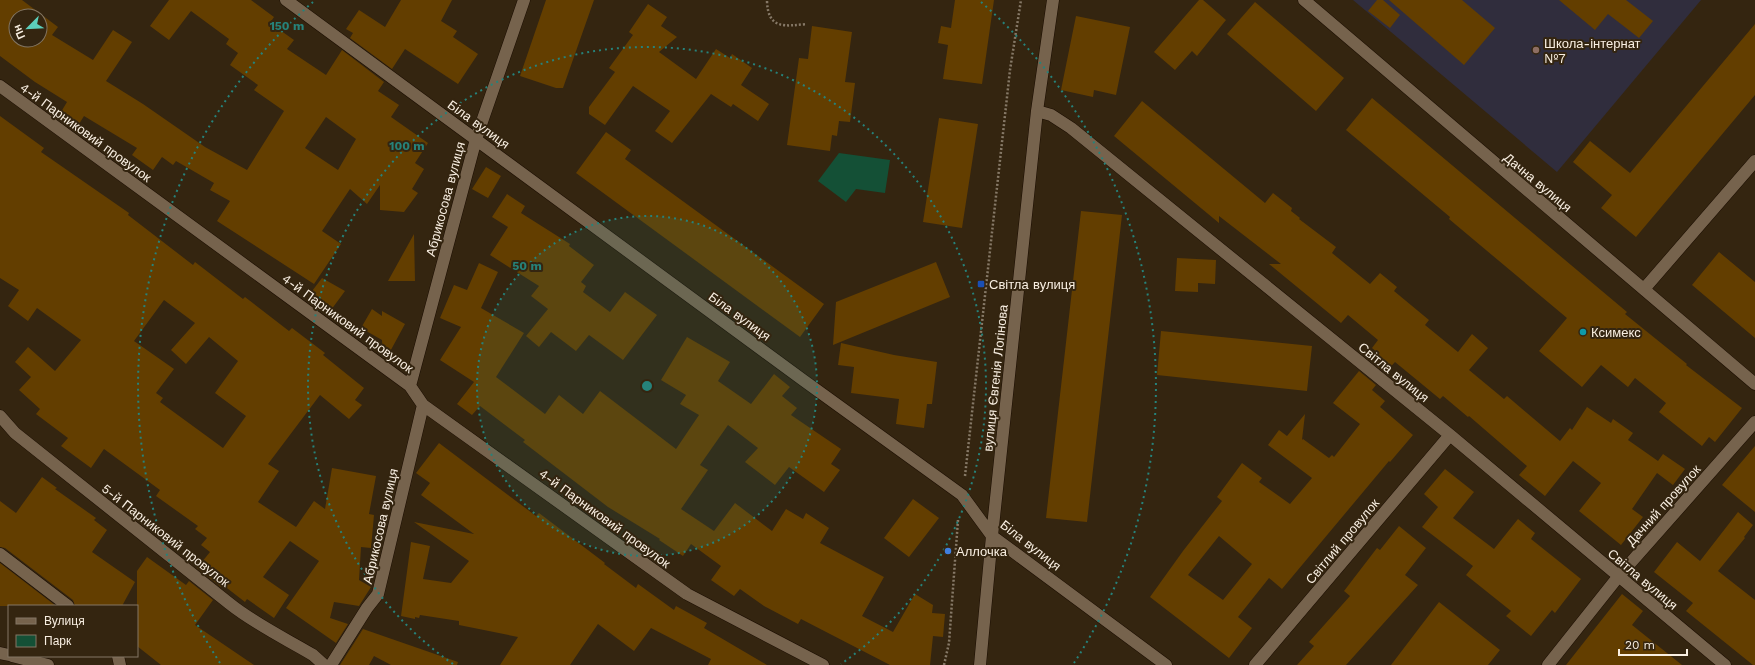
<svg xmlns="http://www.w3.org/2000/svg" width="1755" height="665" font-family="'Work Sans',sans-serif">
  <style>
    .education { fill: #302d3d }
    .green { fill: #145036 }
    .building { fill: #633e00; fill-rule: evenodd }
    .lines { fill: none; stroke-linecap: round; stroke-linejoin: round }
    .minor-casing { stroke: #1b0d00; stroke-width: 13 }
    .path { stroke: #867967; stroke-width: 2.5; stroke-dasharray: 2 2; stroke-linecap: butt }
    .minor { stroke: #76634d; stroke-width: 12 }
    .ring { fill: none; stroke: #26827a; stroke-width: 2; stroke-dasharray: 2 4 }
    .education-dot { fill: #8d6e63; stroke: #342510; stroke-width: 1.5 }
    .transit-dot { fill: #1a4fb4; stroke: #342510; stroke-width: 1.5 }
    .culture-dot { fill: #0f9aa8; stroke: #342510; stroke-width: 1.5 }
    .shop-dot { fill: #3f7fe0; stroke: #342510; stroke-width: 1.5 }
    .labels { text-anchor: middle; stroke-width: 4; stroke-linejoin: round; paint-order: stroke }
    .poi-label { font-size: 13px; fill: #f9efe2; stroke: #342510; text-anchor: start }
    .street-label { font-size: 13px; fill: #f9efe2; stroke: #342510 }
    .centre { fill: #26827a; stroke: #342510; stroke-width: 2 }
    .ring-label { font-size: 12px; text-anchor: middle; font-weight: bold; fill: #26827a; stroke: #342510; stroke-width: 4; stroke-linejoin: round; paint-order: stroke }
  </style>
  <rect width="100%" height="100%" fill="#342510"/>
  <!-- education -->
  <path class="education" d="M1353,0H1701L1557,172Z"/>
  <!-- green -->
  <path class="green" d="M839,153L890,160L885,193L856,189L846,202L818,181Z"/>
  <!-- building -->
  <path class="building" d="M0,0H22L58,27L52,35L93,60L113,30L132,42L106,81L143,104L205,147L247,170L284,111L254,90L258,85L230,65L238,53L226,44L229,39L191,11L169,40L150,26L169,0H251L274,17L270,23L294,40L287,49L326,75L342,50L384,82L378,91L399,105L391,117L428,143L415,163L424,169L412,189L418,193L404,212L380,210V185L367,204L350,189L322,231L341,244L314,284L217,221L230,201L210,190L214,183L176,161L173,165L162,157L153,170L132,155L137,148L84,116L79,124L61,112L67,102L35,82L0,56ZM16,16H40V40H16ZM326,117L356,139L338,170L305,148Z
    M401,0H452L441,21L457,31L453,37L478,54L458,84L405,49L392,69L350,38L353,33L346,29L359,10L385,27Z
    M546,0H594L563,88H556L520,76Z
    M955,0H994L982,84L943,79L948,45L938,43L941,26L951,28Z
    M1199,0H1203L1226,20L1197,56L1192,51L1175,70L1154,52Z
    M1377,0H1383L1400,15L1390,28L1368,11Z
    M1389,0H1462L1495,28L1464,65Z
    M1559,0H1626L1653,21L1639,38L1608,14L1595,30Z
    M1255,2L1344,78L1316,111L1227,34Z
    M648,4L667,17L661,26L677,37L659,52L696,79L716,49L730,58L732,54L752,68L741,85L769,104L758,121L733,104L731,107L711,94L672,143L655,131L670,111L633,86L605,125L589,114V107L615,72L609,68L633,35L629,32Z
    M1076,16L1130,27L1116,95L1094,90L1093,97L1061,90Z
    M1755,24V95L1636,237L1601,208L1612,195L1573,162L1590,141L1630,173Z
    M812,26L852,32L845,82L855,83L850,122L839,121L837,136L832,135L830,151L787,145L799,58L808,59Z
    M1372,98L1627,312L1625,314L1687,364L1686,365L1742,408L1715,442L1709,437L1702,446L1659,412L1666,403L1635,378L1628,387L1601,365L1582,387L1539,351L1567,318L1449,219L1450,217L1346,130Z
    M1142,101L1265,203L1273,193L1292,208L1291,211L1300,218L1299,219L1336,247L1332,253L1370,284L1380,273L1397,287L1394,291L1429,320L1425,325L1458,352L1472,334L1488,348L1469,370L1504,399L1507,396L1560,441L1570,428L1572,430L1587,407L1611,423L1613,419L1633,433L1628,440L1658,461L1663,454L1685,469L1673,485L1657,473L1632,509L1643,517L1621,545L1579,511L1601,483L1573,461L1545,496L1519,475L1527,466L1469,416L1468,417L1443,396L1440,399L1395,362L1385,373L1368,359L1374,353H1378L1372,348L1378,340L1348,315L1341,323L1269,264H1281L1219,216V223L1114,136Z
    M0,116L44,148L41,152L129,213L128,215L193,265L195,262L243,299L245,297L289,331L292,328L325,353L323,355L364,388L355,400L362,405L349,419L320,395L268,464L279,471L258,502L296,527L314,501L325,509L332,468L376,476L369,514L374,515L371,548L361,547L359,580L371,587L359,606L334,602L330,618L348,624L336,643L286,608L319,561L290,541L263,577L289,595L274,618L247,599L245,602L223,585L221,587L197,568L210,552L201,545L207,538L195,529L198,526L156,496L160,490L104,449L91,468L61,446L68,438L36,414L40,409L19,390L31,377L15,362L28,347L55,371L81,340L37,308L28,321L8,306L19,290L0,278ZM164,300L195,323L171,350L186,364L209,337L238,361L215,393L246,416L223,448L160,402L163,398L156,393L174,369L134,341Z
    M939,118L978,124L962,228L923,222Z
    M606,132L631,150L625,159L824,304L800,337L576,173Z
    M486,167L501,176L488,198L472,189Z
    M507,194L525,206L521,213L570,244L569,246L594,265L581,282L586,286L583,292L610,312L625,292L657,315L623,360L589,335L576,351L551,332L539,347L526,336L548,309L531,296L539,286L490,255L508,227L492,217Z
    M1081,211L1122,215L1087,522L1046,518Z
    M414,234L415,281H388Z
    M1719,252L1755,282V338L1692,285Z
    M1177,258L1216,260L1215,284L1198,283V292L1175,291Z
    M936,262L950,297L833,345L836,302Z
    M479,263L498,272L481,308L524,333L496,377L545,414L559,395L583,414L600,391L676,449L699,415L680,404L686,395L661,380L687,337L730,362L718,381L751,404L774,374L790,387L782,396L797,408L791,415L841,449L831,464L840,470L824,492L789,467L775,485L745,462L758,448L728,425L700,465L708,470L681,509L714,531L735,503L772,531L786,509L803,519L806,513L829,528L820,543L884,577L862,616L893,632L915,594L933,605L932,613L945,614L943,637L933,636L930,665H890L801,619L798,624L764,606L740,589L734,596L711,580L721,566L691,544L683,556L659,540L660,539L608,507L523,442L525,440L480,406L472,415L457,404L474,382L440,360L461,327L440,318L454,285L467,290Z
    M322,278L345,291L331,310L309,295Z
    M372,309L382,316V311L405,324L386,359L383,357L382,340L361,328Z
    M1161,331L1312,346L1307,391L1157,375Z
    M841,343L894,355L937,362L932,404H927L924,428L896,424L899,399L851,393L854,367L838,365Z
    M1359,371L1376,385L1372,390L1385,401L1380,407L1413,435L1390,462L1389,461L1282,589L1269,578L1238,617L1252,628L1229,658L1150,597L1183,551L1222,501L1217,497L1242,463L1262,478L1259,482L1290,504L1312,478L1268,445L1279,430L1287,436L1305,414L1302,440L1303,439L1329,458L1332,455L1334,457L1360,424L1333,403ZM1219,536L1252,564L1223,600L1188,575Z
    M439,443L536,516L539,513L605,563L604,564L636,588L638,584L674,610L676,606L707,623L704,628L767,665H708L711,659L651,628L634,651L598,624L570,665H500L518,637L459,625V621L420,615L419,618L415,617V619L401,616L411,542L430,546L423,579L451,583L469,561L414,522L474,534L421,495L430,483L416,473Z
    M1755,446V512L1722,485Z
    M1445,469L1474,492L1453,518L1494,549L1518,519L1535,533L1531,539L1581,579L1555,613L1552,610L1531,636L1506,616L1511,611L1466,575L1473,566L1422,527L1438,507L1424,494Z
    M42,477L57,488L55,489L96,518L94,520L107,530L92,552L135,582L122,606H75L73,600L5,548L0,547V501L16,513Z
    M913,499L939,518L909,557L884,538Z
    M1738,512L1753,525L1744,537L1745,538L1718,571L1755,600V665H1753L1686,611L1693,603L1654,572L1677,542L1700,561Z
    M1399,526L1426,548L1405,575L1418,585L1346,665H1297L1314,646L1309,642L1350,596L1344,591L1377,548L1380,550Z
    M147,557L186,585L189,581L213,600L195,625L254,665H161L137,646V571Z
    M0,563L56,606H0Z
    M1622,594L1643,611L1632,625L1682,665H1566Z
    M1439,602L1500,650L1488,665H1391Z
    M363,629L458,662L457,665H391L374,656L369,665H340Z"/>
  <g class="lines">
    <defs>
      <path id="minor" d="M286,0L803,380L962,495L992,536L1166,665
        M1304,0L1755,384
        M0,86L410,386L423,405L687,594L823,665
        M1037,111L1051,115L1071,128L1450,435L1725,665
        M1644,289L1755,161
        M410,386L476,139L524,0
        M0,416L15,433C87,490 159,547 230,604C255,624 286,639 313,655L324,665
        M0,554L68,606
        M0,653L9,655
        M12,656L48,665
        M118,656L120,665
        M331,665L367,608L378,594L423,405
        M980,665L992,536L1037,111L1053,0
        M1255,665L1450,435
        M1548,665L1618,577L1755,422"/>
    </defs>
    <!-- minor casing -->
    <use href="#minor" class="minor-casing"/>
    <!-- path -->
    <path class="path" d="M767,1C768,30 785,26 807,24
      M965,476L1010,70L1021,0
      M944,665L949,643L958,520"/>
    <!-- minor -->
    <use href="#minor" class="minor"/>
  </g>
  <!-- distance rings -->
  <circle cx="647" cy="386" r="170" fill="#26827a" fill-opacity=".12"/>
  <g class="ring">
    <circle cx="647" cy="386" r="170"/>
    <path d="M453 664A339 339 0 1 1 841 664"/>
    <path d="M220 663A509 509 0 0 1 313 2M981 2A509 509 0 0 1 1074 663"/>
  </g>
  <!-- markers -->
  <circle class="education-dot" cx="1536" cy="50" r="4"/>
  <rect class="transit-dot" x="977" y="280" width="8" height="8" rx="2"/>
  <circle class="culture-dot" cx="1583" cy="332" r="4"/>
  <circle class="shop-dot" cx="948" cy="551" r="4"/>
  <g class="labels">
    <!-- poi labels -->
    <g class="poi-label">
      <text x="1544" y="48">Школа-інтернат<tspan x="1544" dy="15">№7</tspan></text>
      <text x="989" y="289">Світла вулиця</text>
      <text x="1591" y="337">Ксимекс</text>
      <text x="956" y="556">Аллочка</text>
    </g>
    <!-- street labels -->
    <g class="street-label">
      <text transform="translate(479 124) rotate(36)" y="5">Біла вулиця</text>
      <text transform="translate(86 132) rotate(36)" y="5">4-й Парниковий провулок</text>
      <text transform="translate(1538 182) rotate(40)" y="5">Дачна вулиця</text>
      <text transform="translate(445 199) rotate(-75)" y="5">Абрикосова вулиця</text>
      <text transform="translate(740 316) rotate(36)" y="5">Біла вулиця</text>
      <text transform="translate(348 323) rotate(36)" y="5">4-й Парниковий провулок</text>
      <text transform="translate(1394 372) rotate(39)" y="5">Світла вулиця</text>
      <text transform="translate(995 378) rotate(-84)" y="5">вулиця Євгенія Логінова</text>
      <text transform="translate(1663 505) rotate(-48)" y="5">Дачний провулок</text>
      <text transform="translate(605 518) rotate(36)" y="5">4-й Парниковий провулок</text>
      <text transform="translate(380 526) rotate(-77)" y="5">Абрикосова вулиця</text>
      <text transform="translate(166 535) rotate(38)" y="5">5-й Парниковий провулок</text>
      <text transform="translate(1342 541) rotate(-50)" y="5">Світлий провулок</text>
      <text transform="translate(1031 545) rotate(38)" y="5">Біла вулиця</text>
      <text transform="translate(1643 579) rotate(40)" y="5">Світла вулиця</text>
    </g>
  </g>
  <circle cx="647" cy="386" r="6" class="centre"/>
  <g class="ring-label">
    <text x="287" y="30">150 m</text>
    <text x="407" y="150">100 m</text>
    <text x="527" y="270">50 m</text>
  </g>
  <!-- legend -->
  <rect x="8" y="605" width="130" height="52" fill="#342510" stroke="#837664"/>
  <rect x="16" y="618" width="20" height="6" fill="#76634d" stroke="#837664"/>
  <text x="44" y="625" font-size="12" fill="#f9efe2">Вулиця</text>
  <rect x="16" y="635" width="20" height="12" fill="#145036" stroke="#837664"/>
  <text x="44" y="645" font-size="12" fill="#f9efe2">Парк</text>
  <!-- north arrow -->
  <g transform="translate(28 28) rotate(246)"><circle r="19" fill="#342510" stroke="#837664"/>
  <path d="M0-3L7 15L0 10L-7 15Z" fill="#5cceba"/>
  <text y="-6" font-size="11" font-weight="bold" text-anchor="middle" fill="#f9efe2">Пн</text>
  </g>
  <!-- scale -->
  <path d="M1619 649v6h68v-6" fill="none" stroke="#f9efe2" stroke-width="2"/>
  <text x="1625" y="649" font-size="12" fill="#f9efe2" stroke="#342510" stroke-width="3" paint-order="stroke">20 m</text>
</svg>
